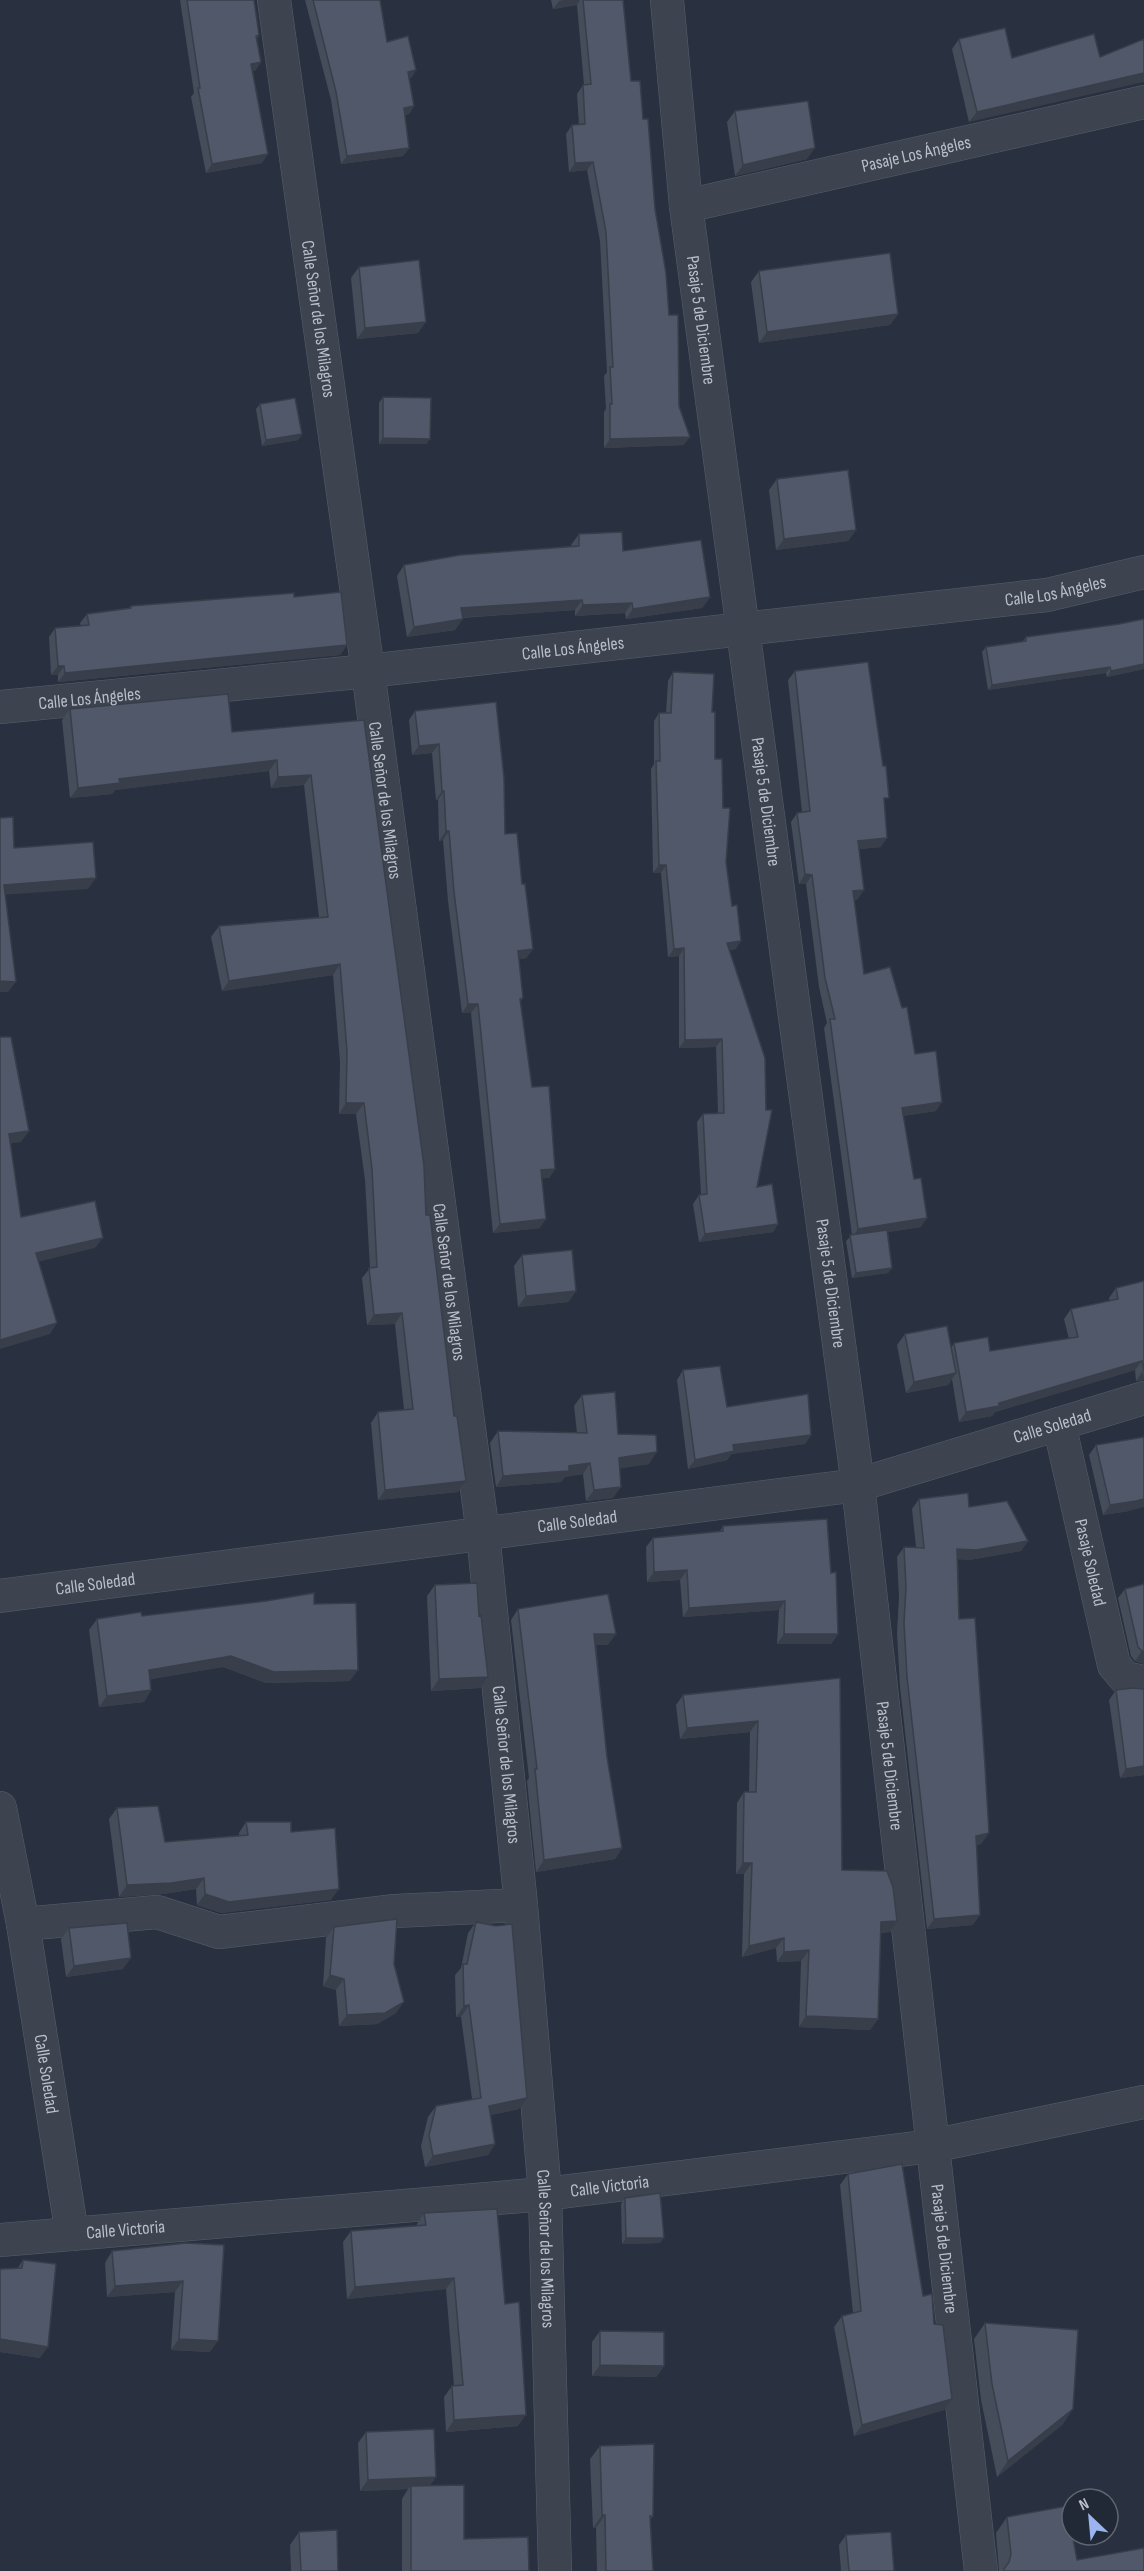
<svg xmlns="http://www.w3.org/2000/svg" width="1144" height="2571" font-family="'Sofia Sans Condensed',sans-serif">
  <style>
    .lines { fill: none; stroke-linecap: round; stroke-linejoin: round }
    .minor-casing { stroke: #585f6b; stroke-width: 34 }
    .minor { stroke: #3d4450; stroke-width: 33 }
    .wall { fill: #454c5a }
    .shaded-wall { fill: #383e4a }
    .building { fill: #505869; stroke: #383e4a; stroke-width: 1.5 }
    .labels { text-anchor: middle; stroke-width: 6; stroke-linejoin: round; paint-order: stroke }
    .street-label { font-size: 18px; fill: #babfca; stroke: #222936 }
  </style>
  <rect width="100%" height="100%" fill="#293140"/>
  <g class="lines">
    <defs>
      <g id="minor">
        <path id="s1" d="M274,0L368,671L483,1534L521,1905L545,2194L555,2571"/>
        <path id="s2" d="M667,0L686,206L858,1485L981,2571"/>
        <path id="s3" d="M686,206L1144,102"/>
        <path id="s4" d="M0,707L368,671L1047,595L1144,572"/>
        <path id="s5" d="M1059,1424L1114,1665L1125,1678L1144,1682"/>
        <path id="s6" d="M0,1596L858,1485L1144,1398"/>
        <path id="s7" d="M0,1808L23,1924L72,2234"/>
        <path d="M23,1924L157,1912L219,1932L395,1911L521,1905"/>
        <path id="s8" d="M0,2240L545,2194L932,2146L1144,2102"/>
      </g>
    </defs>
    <!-- minor casing -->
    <use href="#minor" class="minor-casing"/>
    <!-- minor -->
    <use href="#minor" class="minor"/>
  </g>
  <!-- wall -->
  <path class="wall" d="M180,0H254L259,35L256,40L261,62L255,71H253L262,163L206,173L191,97L194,93Z
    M305,0H380L387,42L416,70L411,78H409L414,106L409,114L405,115L409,148L403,156L341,164L331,100Z
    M551,0H623L631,81L643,119L669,315L684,445L604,448V412L606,409L604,376L607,372L600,241L587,170L569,172L566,134L572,125H579L577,94L583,85H584L577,5L553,9Z
    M1094,34L969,122L952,49L959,39L1012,58Z
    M735,111L807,159L735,176L727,122Z
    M359,267L418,333L357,339L351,278Z
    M759,271L898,314L890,325L759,343L751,282Z
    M383,397L430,439L426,444H379V403Z
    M260,404L302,434L298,440L262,446L256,409Z
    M777,479L856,530L848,541L776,550L769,490Z
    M579,534L623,551L710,597L702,608L626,619L625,613L575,616V610L462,618L455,630L407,637L397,576L404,565L572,546L571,545Z
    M294,597L347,645L340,655L58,682V675H51L49,637L55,628L81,626L80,623L87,614L129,608L131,606Z
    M1144,619V669L1107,677L1106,673L988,690L982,652L986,647L1023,641L1026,637L1119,624Z
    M795,671L885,804L881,847L859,849L858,899L854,900L864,974L915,1054L936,1111L903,1116L921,1227L888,1232L892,1268L888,1273L852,1278L846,1241L852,1235L824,1028L827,1023L819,987L806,884H799L791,822L797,813L802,812L788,680Z
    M673,672L712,712L715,759L723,808L726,862L736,949L730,950L757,1187L778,1224L773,1232L699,1242L693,1204L699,1195H701L697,1122L703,1114L718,1113L716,1047L679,1048V956L668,957L661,873H653L651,769L654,764V721L659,713H666L668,681Z
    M70,709L232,732L364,720L426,1215L454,1416L466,1481L458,1492L378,1500L371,1423L378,1412L404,1410L395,1324L367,1325L362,1278L370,1268L365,1180L356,1114H339L340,1062L333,975L222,991L211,937L219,926L319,917L304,785L271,788L269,771L115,790L112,794L70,798L62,720Z
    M415,711L505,834L522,884L533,949L526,958L519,959L523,998L520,1002L532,1087L555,1169L549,1178H542L540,1228L493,1233L471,1013H462L448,901L443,840L439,841L438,800H436L432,753L412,755L409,720Z
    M522,1255L576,1291L568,1302L518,1307L514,1266Z
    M1144,1281V1380L1136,1381L1135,1370L995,1412L992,1416L959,1422L952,1379L948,1385L906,1393L897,1345L905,1334L951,1348L954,1343L990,1351L1069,1339L1064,1319L1071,1309L1110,1301L1109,1298L1116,1288Z
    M683,1370L727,1407L811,1435L805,1444L731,1454L727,1460L688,1469L677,1380Z
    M582,1395L618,1434L649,1464L620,1468L613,1498L586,1501L583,1474L565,1477L561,1482L496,1487L490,1443L498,1431L577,1433L574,1406Z
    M1096,1445L1129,1511L1103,1515L1089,1455Z
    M919,1499L969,1507L1028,1541L1021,1551L969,1560L958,1559L959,1619L982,1843L977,1845L973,1925L927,1929L900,1687L897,1633L899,1597L897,1557L904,1547H916L912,1509Z
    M723,1526L831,1573L838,1634L831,1644H777L779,1610L683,1617L680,1580L647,1582L646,1547L653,1538L720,1531Z
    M1144,1584V1664L1135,1661L1131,1656L1118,1598L1125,1589Z
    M435,1585L479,1616L488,1677L480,1688L431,1691L427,1596Z
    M314,1604L350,1681L266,1683L223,1667L150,1679L151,1690L144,1702L99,1707L89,1630L97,1619Z
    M518,1609L608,1645H596L607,1757L622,1848L615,1859L536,1872L527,1781L529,1778L511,1620Z
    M840,1678L842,1870L897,1921L890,1932L881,1933L878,2019L870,2030L799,2027L801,1961L777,1962L776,1948L742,1957L744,1874H736L737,1803L744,1792H749L750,1732L680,1739L676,1705L683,1695Z
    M1144,1689V1775L1120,1778L1109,1700L1116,1690Z
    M117,1808L165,1842L239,1836V1833L246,1822L291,1832L331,1900L221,1913L197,1905L196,1889L163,1894L119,1897L109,1819Z
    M476,1922L519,2109L491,2115L495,2144L488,2155L425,2167L421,2146L428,2117L436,2106L472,2099L461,2017H456L455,1975L461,1968L468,1933Z
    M334,1927L394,1964L396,2013L377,2024L339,2026L336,1990L323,1986L326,1938Z
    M69,1928L123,1969L66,1977L61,1939Z
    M848,2174L923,2296L934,2324L944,2410L854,2436L834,2327L842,2316L853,2313L840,2185Z
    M625,2198L660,2243L622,2244L621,2204Z
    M424,2213L505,2304L518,2426L446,2432L444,2397L452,2386H454L446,2289L347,2299L343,2242L351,2231L417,2226V2224Z
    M186,2243L210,2352L171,2350L175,2292L107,2297L105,2263L112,2251Z
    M23,2260L40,2358L0,2352V2269H17Z
    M985,2323L1073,2409L1062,2425L997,2477L981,2400L974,2339Z
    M600,2331L664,2366L656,2377L592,2376V2342Z
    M366,2432L436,2477L430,2485L464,2539L529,2571H402V2499L408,2489L360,2491L358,2443Z
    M600,2446L653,2516L650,2520L653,2571H597L596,2528H593L590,2459Z
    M1007,2517L1077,2560L1144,2571H999L996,2533Z
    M299,2532L338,2571H291L290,2545Z
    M846,2535L894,2571H841L839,2545Z"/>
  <!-- shaded-wall -->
  <path class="shaded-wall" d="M564,0H580L577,5L553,9L559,1Z
    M261,62L255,71L245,73L251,64Z
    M416,70L411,78L402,80L408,72Z
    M1144,73V82L969,122L977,112Z
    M414,106L409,114L398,116L404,108Z
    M409,148L403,156L341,164L347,156Z
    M815,148L807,159L735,176L743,165Z
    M268,154L262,163L206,173L212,164Z
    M593,162L587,170L569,172L575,163Z
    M898,314L890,325L759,343L767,332Z
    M426,322L418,333L357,339L365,328Z
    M302,434L298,440L262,446L266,440Z
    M690,437L684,445L604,448L610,439Z
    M383,438L430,439L426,444H379Z
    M856,530L848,541L776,550L784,539Z
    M710,597L702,608L626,619L633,609Z
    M582,600L575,610L453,618L461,608Z
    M632,603L625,613L575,616L583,605Z
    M463,619L455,630L407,637L414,627Z
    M347,645L340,655L58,682L65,673Z
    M1144,664V669L1107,677L1111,671Z
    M58,666H64L58,675H51Z
    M1110,667L1106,673L988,690L992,685Z
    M439,744L432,753L412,755L419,746Z
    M277,760L269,771L115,790L112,794L70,798L78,788L119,779Z
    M311,775L304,785L271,788L278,777Z
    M442,791H444L438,800H436Z
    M446,831H449L443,840L439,841Z
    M887,838L881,847L851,850L858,841Z
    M659,865H666L661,873H653Z
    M805,874L812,875L806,884H799Z
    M96,878L88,889L0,895L4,885Z
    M864,890L858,899L847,901L853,891Z
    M741,941L736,949L722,951L727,943Z
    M684,948L679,956L668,957L674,949Z
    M533,949L526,958L512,960L518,951Z
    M340,964L333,975L222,991L229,981Z
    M0,981L16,982L8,992H0Z
    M468,1004H478L471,1013H462Z
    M722,1039L716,1047L679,1048L685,1040Z
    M942,1102L936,1111L896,1117L902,1108Z
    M346,1103H364L356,1114H339Z
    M29,1131L21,1142L1,1145L9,1134Z
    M555,1169L549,1178L535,1179L541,1170Z
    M927,1218L921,1227L852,1238L858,1229Z
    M546,1219L540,1228L493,1233L500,1224Z
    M778,1224L773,1232L699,1242L705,1234Z
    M103,1238L95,1248L29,1264L36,1253Z
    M892,1268L888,1273L852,1278L856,1273Z
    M576,1291L568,1302L518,1307L526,1296Z
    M402,1313L395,1324L367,1325L374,1315Z
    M57,1323L50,1334L0,1349V1340Z
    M1142,1361L1135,1370L995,1412L992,1416L959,1422L966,1412L999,1403Z
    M1143,1371L1144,1380L1136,1381Z
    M956,1373L948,1385L906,1393L914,1382Z
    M811,1435L805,1444L731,1454L727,1460L688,1469L695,1460L733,1445Z
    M657,1452L649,1464L611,1470L619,1458Z
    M590,1463L583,1474L565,1477L561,1482L496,1487L503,1476Z
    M466,1481L458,1492L378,1500L385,1490Z
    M621,1487L613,1498L586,1501L594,1490Z
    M1144,1499V1507L1129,1511L1103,1515L1110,1505Z
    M1028,1541L1021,1551L969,1560L950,1559L957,1549Z
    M687,1570L680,1580L647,1582L654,1572Z
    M785,1601L779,1610L683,1617L689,1608Z
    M594,1634H616L608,1645H587Z
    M784,1634H838L831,1644H777Z
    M1142,1651L1144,1652V1664L1135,1661Z
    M231,1656L358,1670L350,1681L266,1683L223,1667L141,1681L149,1670Z
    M488,1677L480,1688L431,1691L439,1679Z
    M151,1690L144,1702L99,1707L107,1696Z
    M758,1721L750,1732L680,1739L687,1728Z
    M1144,1766V1775L1120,1778L1126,1769Z
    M989,1833L982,1843L969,1846L976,1836Z
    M622,1848L615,1859L536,1872L544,1860Z
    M743,1863H752L744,1874H736Z
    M204,1878L196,1889L163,1894L119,1897L127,1885Z
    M339,1889L331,1900L221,1913L197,1905L205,1894Z
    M980,1915L973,1925L927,1929L934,1919Z
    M897,1921L890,1932L874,1933L881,1922Z
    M784,1938L776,1948L742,1957L749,1946Z
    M809,1950L801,1961L777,1962L784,1952Z
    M131,1958L123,1969L66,1977L74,1966Z
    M330,1975L344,1979L336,1990L323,1986Z
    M404,2002L396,2013L377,2024L339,2026L347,2015Z
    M469,2005L461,2017H456L464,2006Z
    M806,2016L878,2019L870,2030L799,2027Z
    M527,2098L519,2109L481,2117L489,2106Z
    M495,2144L488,2155L425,2167L433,2156Z
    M626,2238H664L660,2243L622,2244Z
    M454,2278L446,2289L347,2299L355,2287Z
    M183,2281L175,2292L107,2297L115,2286Z
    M0,2339L48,2347L40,2358L0,2352Z
    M179,2339L218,2341L210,2352L171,2350Z
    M600,2365L664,2366L656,2377L592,2376Z
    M952,2399L944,2410L854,2436L862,2425Z
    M1073,2409L1062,2425L997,2477L1008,2461Z
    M526,2415L518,2426L446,2432L454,2420Z
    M436,2477L428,2488L411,2486L408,2489L360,2491L368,2480Z
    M602,2515H605L596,2528H593Z"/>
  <!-- building -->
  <path class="building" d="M187,0H254L259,35L256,36L261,62L251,64L268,154L212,164L198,88H200Z
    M313,0H380L387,42L408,36L416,70L408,72L414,106L404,108L409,148L347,156L336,92Z
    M583,0H623L631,81H640L643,119H648L655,209L666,273L669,315H678L679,406L690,437L610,439V404H612L610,367H613L606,232L593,162L575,163L572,125L585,124L583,85L591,84Z
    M1005,28L1012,58L1094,34L1100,57L1144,39V73L977,112L959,39Z
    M808,101L815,148L743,165L735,111Z
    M890,253L898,314L767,332L759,271Z
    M419,260L426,322L365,328L359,267Z
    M383,397L431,398L430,439L383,438Z
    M295,398L302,434L266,440L260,404Z
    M848,470L856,530L784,539L777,479Z
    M622,532L623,551L701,540L710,597L633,609L632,603L583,605L582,600L461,608L463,619L414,627L404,565L460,555L579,546V534Z
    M341,592L347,645L65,673L64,666H58L55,628L89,625L87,614L131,608V606L294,593V597Z
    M1144,619V664L1111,671L1110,667L992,685L986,647L1026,641V637L1119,624Z
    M868,662L883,766H886L889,798H884L887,838L858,841L864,890L853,891L864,974L890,967L902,1008L907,1007L915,1054L936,1051L942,1102L902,1108L914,1179L921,1178L927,1218L858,1229L830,1019H835L825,978L812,875L805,874L797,813L810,811L795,671Z
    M673,672L714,674L712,712H715V759H722L723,808H730L726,862L732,906L737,905L741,941L727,943L765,1058L766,1110H772L757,1187L772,1184L778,1224L705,1234L699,1195L707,1194L703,1114L724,1113L722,1039L685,1040L684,948L674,949L666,865H659L656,761H660L659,713H671Z
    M228,694L232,732L364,720L424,1166L426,1215H430L454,1416H457L466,1481L385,1490L378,1412L413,1409L402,1313L374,1315L369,1268L377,1267L372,1169L364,1103H346L347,1051L340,964L229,981L219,926L328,917L311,775L278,777L277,760L119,779L120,783L78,788L70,709Z
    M496,702L504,778L505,834L517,833L522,884H525L533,949L518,951L523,998L520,999L532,1087L549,1086L555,1169L541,1170L546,1219L500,1224L478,1004H468L454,892L449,831H446L444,791H442L439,744L419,746L415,711Z
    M13,817L14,848L93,842L96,878L4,885L16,982L0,981V818Z
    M0,1037H11L29,1131L9,1134L21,1217L95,1201L103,1238L36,1253L57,1323L0,1340Z
    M887,1230L892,1268L856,1273L850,1235Z
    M572,1250L576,1291L526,1296L522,1255Z
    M1144,1281V1371L1142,1361L999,1403V1406L966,1412L954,1343L988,1337L990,1351L1078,1337L1071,1309L1118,1299L1116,1288Z
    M947,1326L956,1373L914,1382L905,1334Z
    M720,1366L727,1407L808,1394L811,1435L733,1445L734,1451L695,1460L683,1370Z
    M615,1392L618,1434L656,1435L657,1452L619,1458L621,1487L594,1490L590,1463L569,1466V1471L503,1476L498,1431L587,1433L582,1395Z
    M1144,1437V1499L1136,1501L1110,1505L1096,1445Z
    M968,1493L969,1507L1007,1501L1028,1541L976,1550L957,1549L959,1619L975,1618L985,1766L989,1833L976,1836L980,1915L934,1919L907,1677L904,1623L906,1587L904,1547L924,1548L919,1499Z
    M827,1519L831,1573L836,1572L838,1634H784L785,1601L689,1608L687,1570L654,1572L653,1538L723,1531V1526Z
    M477,1583L479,1616L481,1615L488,1677L439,1679L435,1585Z
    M1144,1584V1652L1142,1651L1138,1647L1125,1589Z
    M314,1593V1604L356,1603L358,1670L274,1672L231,1656L149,1670L151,1690L107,1696L97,1619L141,1612L142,1616L266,1601Z
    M608,1594L616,1634H594L607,1757L622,1848L544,1860L535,1769H537L518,1609Z
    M840,1678L842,1870L887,1871L893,1887L897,1921L881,1922L878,2019L806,2016L809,1950L784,1952V1938L749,1946L752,1863H743L744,1792H756L758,1721L687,1728L683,1695Z
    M1133,1688L1144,1689V1766L1126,1769L1116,1690Z
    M158,1806L165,1842L248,1835L246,1822H291V1832L335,1828L339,1889L229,1902L205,1894L204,1878L171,1883L127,1885L117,1808Z
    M397,1919L394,1964L404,2002L385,2013L347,2015L344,1979L330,1975L334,1927Z
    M476,1922L496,1926L512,1924L527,2098L489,2106L495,2144L433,2156L429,2135L436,2106L481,2098L469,2005L464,2006L463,1964H467Z
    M127,1923L131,1958L74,1966L69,1928Z
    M902,2164L923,2296L932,2294L934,2324L943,2325L952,2399L862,2425L842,2316L861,2311L848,2174Z
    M660,2193L664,2238H626L625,2198Z
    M497,2209L505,2304L519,2302L526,2415L454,2420L452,2386L463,2385L454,2278L355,2287L351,2231L426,2225L424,2213Z
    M186,2243L224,2245L218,2341L179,2339L183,2281L115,2286L112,2251Z
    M23,2260L56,2264L48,2347L0,2339V2269L22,2268Z
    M985,2323L1078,2330L1073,2409L1008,2461L992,2384Z
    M600,2331L664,2332V2366L600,2365Z
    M434,2429L436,2477L368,2480L366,2432Z
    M654,2444L653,2516H650L653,2571H606L605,2515H602L600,2446Z
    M464,2485V2539L528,2537L529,2571H411V2486Z
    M1067,2506L1077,2560L1144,2548V2571H1004V2569L1009,2562L1011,2554L1007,2517Z
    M337,2530L338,2571H301L299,2532Z
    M891,2532L894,2571H849L846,2535Z"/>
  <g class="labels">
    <!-- street labels -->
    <g class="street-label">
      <text dy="6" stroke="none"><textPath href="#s3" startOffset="236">Pasaje Los Ángeles</textPath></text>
      <text dy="6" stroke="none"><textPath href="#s1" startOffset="322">Calle Señor de los Milagros</textPath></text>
      <text dy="6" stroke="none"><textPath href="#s2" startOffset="322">Pasaje 5 de Diciembre</textPath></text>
      <text dy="6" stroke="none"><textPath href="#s4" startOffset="1062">Calle Los Ángeles</textPath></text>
      <text dy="6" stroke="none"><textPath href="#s4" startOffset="576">Calle Los Ángeles</textPath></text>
      <text dy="6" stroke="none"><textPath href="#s4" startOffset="90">Calle Los Ángeles</textPath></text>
      <text dy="6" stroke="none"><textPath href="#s1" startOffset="808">Calle Señor de los Milagros</textPath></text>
      <text dy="6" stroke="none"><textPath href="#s2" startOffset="808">Pasaje 5 de Diciembre</textPath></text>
      <text dy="6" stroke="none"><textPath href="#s1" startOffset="1294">Calle Señor de los Milagros</textPath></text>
      <text dy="6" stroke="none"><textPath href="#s2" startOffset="1294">Pasaje 5 de Diciembre</textPath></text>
      <text dy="6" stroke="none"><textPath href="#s6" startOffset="1068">Calle Soledad</textPath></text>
      <text dy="6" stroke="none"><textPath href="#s6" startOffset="582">Calle Soledad</textPath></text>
      <text dy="6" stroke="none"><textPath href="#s5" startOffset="142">Pasaje Soledad</textPath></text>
      <text dy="6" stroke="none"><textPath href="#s6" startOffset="96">Calle Soledad</textPath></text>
      <text dy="6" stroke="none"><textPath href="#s1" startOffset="1780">Calle Señor de los Milagros</textPath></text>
      <text dy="6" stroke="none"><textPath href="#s2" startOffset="1780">Pasaje 5 de Diciembre</textPath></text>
      <text dy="6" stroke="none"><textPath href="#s7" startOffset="270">Calle Soledad</textPath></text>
      <text dy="6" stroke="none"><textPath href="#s8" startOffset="612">Calle Victoria</textPath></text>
      <text dy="6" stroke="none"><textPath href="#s8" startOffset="126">Calle Victoria</textPath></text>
      <text dy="6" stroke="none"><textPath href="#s1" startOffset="2266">Calle Señor de los Milagros</textPath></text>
      <text dy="6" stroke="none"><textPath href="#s2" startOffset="2266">Pasaje 5 de Diciembre</textPath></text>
    </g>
  </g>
  <!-- north arrow -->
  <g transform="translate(1090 2517) rotate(334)"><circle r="28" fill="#222936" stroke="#5f6571" stroke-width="1.5"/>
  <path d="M0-4.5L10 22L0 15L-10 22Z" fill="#9bb4ef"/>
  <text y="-9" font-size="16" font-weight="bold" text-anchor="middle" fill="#babfca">N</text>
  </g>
</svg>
